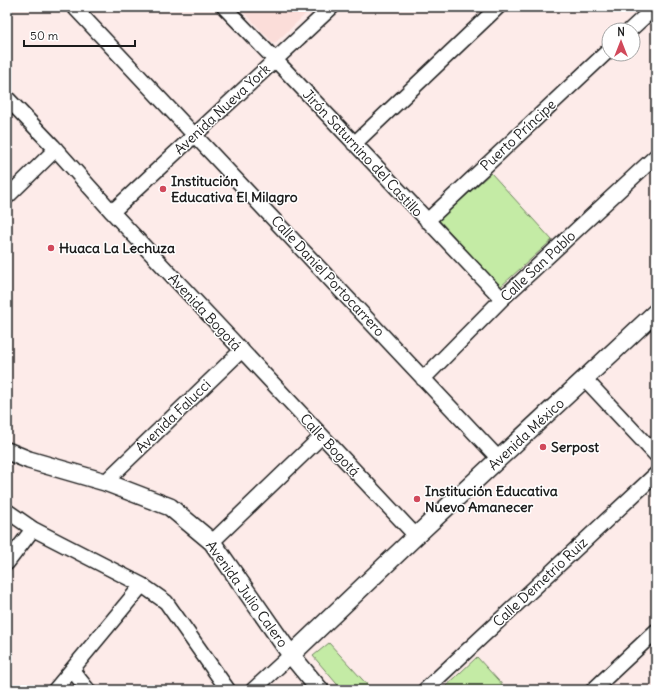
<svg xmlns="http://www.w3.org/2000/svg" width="663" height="697" font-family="Delius,sans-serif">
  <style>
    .built { fill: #fbddd9 }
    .green { fill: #c4eba5; stroke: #708460 }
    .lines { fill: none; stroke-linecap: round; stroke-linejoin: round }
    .minor-casing { stroke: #1c1c1c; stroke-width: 17 }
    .tertiary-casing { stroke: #1c1c1c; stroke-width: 20 }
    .minor { stroke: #fff; stroke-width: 14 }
    .tertiary { stroke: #fff; stroke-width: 17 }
    .poi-dot { fill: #d1495b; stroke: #fff; stroke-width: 1.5 }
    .labels { text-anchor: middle; stroke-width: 3; stroke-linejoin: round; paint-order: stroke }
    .street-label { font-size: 14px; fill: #1c1c1c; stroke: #fff }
    .poi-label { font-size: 14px; font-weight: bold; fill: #1c1c1c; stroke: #fff; text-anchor: start }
  </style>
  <rect width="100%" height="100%" fill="#fdebe9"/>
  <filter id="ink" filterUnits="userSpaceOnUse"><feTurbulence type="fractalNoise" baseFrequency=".025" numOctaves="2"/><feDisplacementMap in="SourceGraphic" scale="8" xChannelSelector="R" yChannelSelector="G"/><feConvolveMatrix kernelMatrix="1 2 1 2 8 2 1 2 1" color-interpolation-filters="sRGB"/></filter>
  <g filter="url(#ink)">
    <!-- built -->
    <path class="built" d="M239,7H313L274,44Z"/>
    <!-- green -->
    <path class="green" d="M491,173L552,240L500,287L439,220Z
      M329,643L372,690H342L313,656Z
      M477,657L507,690H442Z"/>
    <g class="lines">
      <defs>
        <path id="minor" d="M74,7L499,459
          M224,7L285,70L502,299
          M630,30L655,7
          M7,98L53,146L112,212L416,536
          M354,144L498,7
          M7,197L56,149
          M112,212L332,7
          M427,221L609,50
          M584,378L656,455
          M423,379L502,299L656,156
          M105,482L242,350
          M7,511L33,529L142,585L166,602L228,690
          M212,542L322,436
          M7,563L33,529
          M72,670L88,690
          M55,690L142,585
          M253,690L291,655
          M425,690L656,474
          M593,690L656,631"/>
        <path id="tertiary" d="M7,451L29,460L105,482L170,507L212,542L291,655L320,690
          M291,655L416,536L656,312"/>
      </defs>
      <!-- minor casing -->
      <use href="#minor" class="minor-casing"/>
      <!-- tertiary casing -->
      <use href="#tertiary" class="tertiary-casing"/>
      <!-- minor -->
      <use href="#minor" class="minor"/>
      <!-- tertiary -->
      <use href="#tertiary" class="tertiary"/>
    </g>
  </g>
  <!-- markers -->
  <g class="poi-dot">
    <circle cx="163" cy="189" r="4"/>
    <circle cx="51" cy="248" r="4"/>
    <circle cx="543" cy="447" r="4"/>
    <circle cx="417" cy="499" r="4"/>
  </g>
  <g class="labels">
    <!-- street labels -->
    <g class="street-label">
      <text transform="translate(222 109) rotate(-43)" y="5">Avenida Nueva York</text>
      <text transform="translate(518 135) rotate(-43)" y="5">Puerto Príncipe</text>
      <text transform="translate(363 153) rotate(47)" y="5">Jirón Saturnino del Castillo</text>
      <text transform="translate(538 266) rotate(-43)" y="5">Calle San Pablo</text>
      <text transform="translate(328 276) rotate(47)" y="5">Calle Daniel Portocarrero</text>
      <text transform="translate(205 312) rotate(47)" y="5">Avenida Bogotá</text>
      <text transform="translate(173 416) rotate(-44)" y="5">Avenida Falucci</text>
      <text transform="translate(526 434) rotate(-43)" y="5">Avenida México</text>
      <text transform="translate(330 445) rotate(47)" y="5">Calle Bogotá</text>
      <text transform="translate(540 582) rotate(-43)" y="5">Calle Demetrio Ruiz</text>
      <text transform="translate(247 594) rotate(54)" y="5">Avenida Julio Calero</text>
    </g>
    <!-- poi labels -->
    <g class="poi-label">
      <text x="171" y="186">Institución<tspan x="171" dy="16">Educativa El Milagro</tspan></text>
      <text x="59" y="253">Huaca La Lechuza</text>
      <text x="551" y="452">Serpost</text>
      <text x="425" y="496">Institución Educativa<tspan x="425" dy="16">Nuevo Amanecer</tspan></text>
    </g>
  </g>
  <!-- margin -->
  <rect width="663" height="697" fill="none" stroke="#fff" stroke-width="24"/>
  <rect x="12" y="12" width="639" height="673" fill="none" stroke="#1c1c1c" stroke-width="1.5" filter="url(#ink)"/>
  <!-- north arrow -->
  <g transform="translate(621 42)"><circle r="19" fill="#ffffff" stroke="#a4a4a4"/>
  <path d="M0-3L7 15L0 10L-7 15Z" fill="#d1495b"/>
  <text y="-6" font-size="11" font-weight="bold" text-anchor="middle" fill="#1c1c1c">N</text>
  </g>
  <!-- scale -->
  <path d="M24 40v6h111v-6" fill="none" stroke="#1c1c1c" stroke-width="2"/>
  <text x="30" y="40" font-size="12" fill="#1c1c1c" stroke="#ffffff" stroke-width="3" paint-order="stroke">50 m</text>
</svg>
